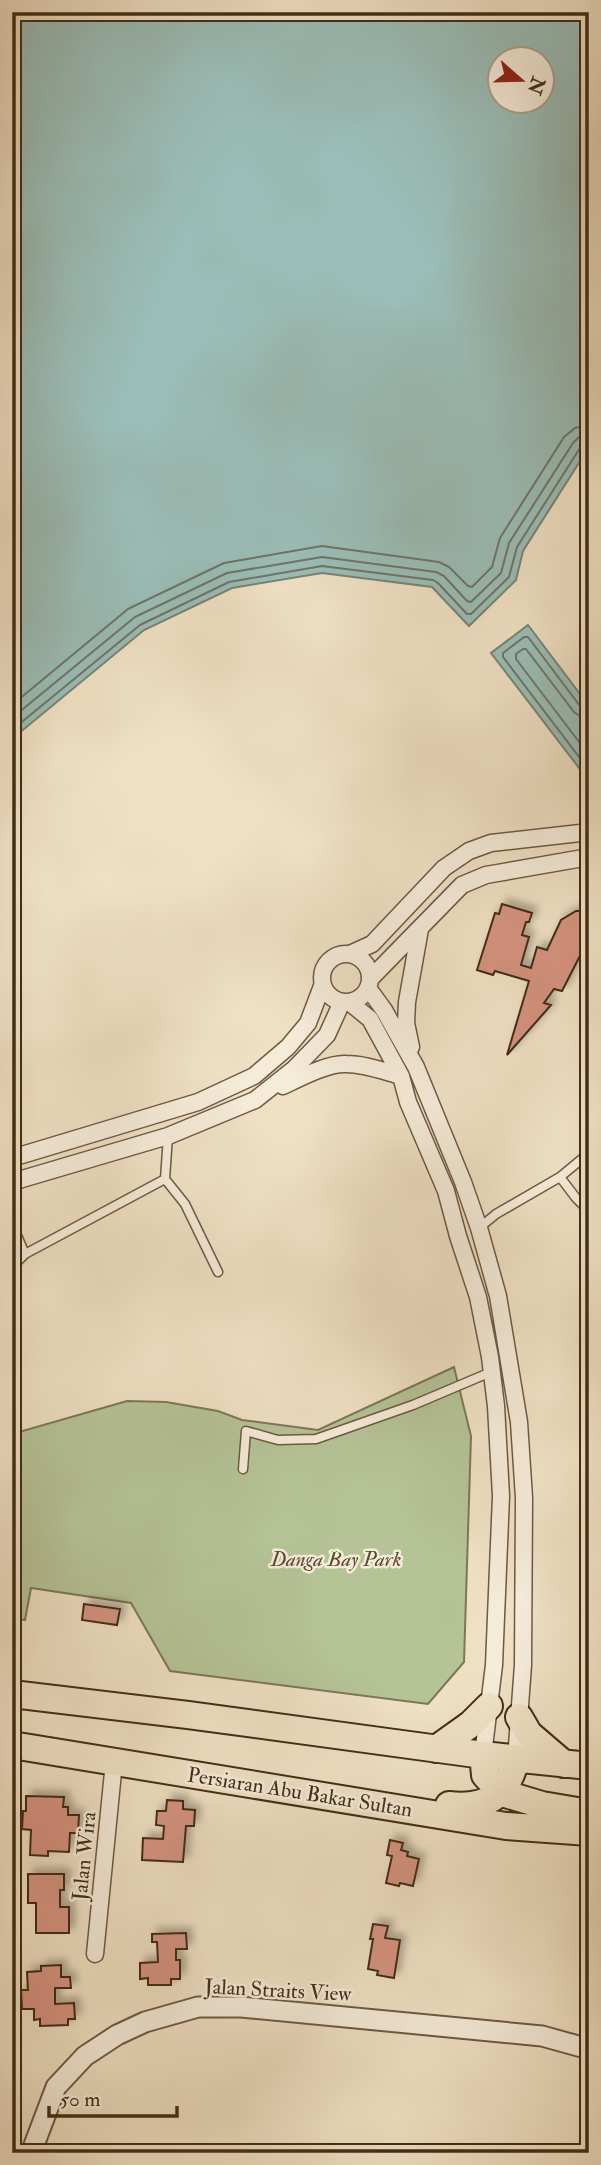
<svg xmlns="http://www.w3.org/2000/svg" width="601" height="2165" font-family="'IM FELL Double Pica',serif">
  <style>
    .green { fill: #b5c397; stroke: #7c7857; stroke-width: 2 }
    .water { fill: #9abdb7; stroke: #778377; stroke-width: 2; fill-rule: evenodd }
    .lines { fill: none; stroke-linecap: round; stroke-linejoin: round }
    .shore { stroke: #6e7467; stroke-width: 2 }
    .building { fill: #d4927f; stroke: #432c17; stroke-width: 2; filter: url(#shadow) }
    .service-casing { stroke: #6e5942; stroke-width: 11 }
    .minor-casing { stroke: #6e5942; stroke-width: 19 }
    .tertiary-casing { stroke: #6e5942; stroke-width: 23 }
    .trunk-casing { stroke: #432c17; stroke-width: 30 }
    .service { stroke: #f5ebd9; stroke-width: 8 }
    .minor { stroke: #f5ebd9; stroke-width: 16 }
    .tertiary { stroke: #f5ebd9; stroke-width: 19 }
    .trunk { stroke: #efe0c4; stroke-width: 26 }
    .labels { text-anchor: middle; stroke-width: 5; stroke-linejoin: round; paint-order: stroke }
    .park-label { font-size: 21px; font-style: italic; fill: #5a4a31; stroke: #f5ebd9 }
    .street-label { font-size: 21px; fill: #432c17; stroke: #f5ebd9 }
  </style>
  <defs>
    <filter id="shadow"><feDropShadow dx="5.5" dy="-5.5" stdDeviation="3.5" flood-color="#0004"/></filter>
  </defs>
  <rect width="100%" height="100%" fill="#efe0c4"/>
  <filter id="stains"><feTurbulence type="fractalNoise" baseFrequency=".00286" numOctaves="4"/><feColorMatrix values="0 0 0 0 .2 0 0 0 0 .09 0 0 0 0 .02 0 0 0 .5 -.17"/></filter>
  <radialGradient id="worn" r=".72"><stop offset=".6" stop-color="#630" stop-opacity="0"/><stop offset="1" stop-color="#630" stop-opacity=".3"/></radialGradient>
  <!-- green -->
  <path class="green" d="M454,1367L471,1436L464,1662L428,1704L170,1671L131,1603L31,1588L25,1620L12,1618V1434L127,1401L166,1402L218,1411L242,1420L318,1430Z"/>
  <!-- water -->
  <path class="water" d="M12,12H589V447L523,551L516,580L469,626L432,587L322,573L232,588L144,630L12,739ZM500,60H542V102H500Z
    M528,625L589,706V781L491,653Z"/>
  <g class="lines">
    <!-- shore -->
    <path class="shore" d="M12,705L128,609L224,563L322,546L439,562L449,567L468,586L472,587L492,567L500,538L564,437L575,428L589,425
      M589,709L580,706L528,637H524L503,653V657L589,770
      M12,718L135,617L227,573L322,557L436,572L444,576L467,601L471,602L501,573L509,543L573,443L579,437L589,435
      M589,718L581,717L574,712L526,649H523L516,654V659L589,755
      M12,730L140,625L229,582L322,566L433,580L438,583L467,614H471L509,577L517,547L580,448L589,444"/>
  </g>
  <!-- building -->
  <path class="building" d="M502,904L532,913L529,922H526L522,935L529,937L521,965L531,968L537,947L547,950L561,920L576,911H589L582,938L588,940L562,991L554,989L544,1003L551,1005L507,1055L529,981L495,971L493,975L477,970L495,913L499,914Z
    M84,1604L120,1609L117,1625L82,1620Z
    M26,1796L64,1797L63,1807H68V1815H79L78,1833H70L69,1852L48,1851V1856L30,1855L31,1830L22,1829L23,1811H26Z
    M167,1800L183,1801V1809L195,1810L194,1826H186L183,1862L142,1860L143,1838L163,1839L164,1826L156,1825L157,1811H166Z
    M390,1840L403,1843L401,1850L408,1852L407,1856L419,1859L413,1886L400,1883L399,1886L386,1883L392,1856L387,1855Z
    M28,1874H64V1890H60V1907H69V1933H36V1903H28Z
    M373,1924L388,1926L385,1938L400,1940L394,1978L377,1975L378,1971L368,1969L373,1939H370Z
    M186,1933L187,1949H176V1960H180V1979H171V1985H148V1978L140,1979V1963L158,1962L157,1942H152V1934Z
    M61,1965V1977H70L71,1988H55V2004L74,2003L75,2019H68V2025L40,2026V2019L34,2020V2009H22L21,1990H28L27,1972L41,1971V1966Z"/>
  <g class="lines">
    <defs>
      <path id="service" d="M168,1136L165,1179L185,1204L218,1272
        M560,1177L576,1198L589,1211
        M12,1224L25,1254L165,1179
        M479,1228L496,1214L560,1177L589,1153
        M12,1267L25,1254
        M243,1469L246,1431L278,1440L316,1439L413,1405L491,1372"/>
      <path id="minor" d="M322 978a24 24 0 1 1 48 0a24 24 0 1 1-48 0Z
        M350,954L372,944L444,868L469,851L491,843L589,832
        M371,978L462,885L486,875L589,857
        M368,988L384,1010L416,1067L463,1182L479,1228L498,1296L519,1422L524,1498L523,1665L516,1759
        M349,1002L370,1019L401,1076L408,1102L446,1191L458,1236L478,1297L490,1357L496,1406L501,1496L494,1665L483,1755
        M411,1047L406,1023L407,1002L420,929
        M283,1086C300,1078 328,1063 346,1064C365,1064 383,1071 401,1076
        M12,1158L198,1102L254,1076L288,1047L308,1023L322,986
        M12,1182L168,1136L255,1100L294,1069L327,1035L342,1002
        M95,1954L114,1762"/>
      <path id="tertiary" d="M31,2153L56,2087L85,2056L117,2035L145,2022L198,2007H241L542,2036L589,2049"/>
      <path id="trunk" d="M12,1694L188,1715L483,1755L589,1766
        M519,1717L529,1734L564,1764
        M12,1745L506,1826L589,1832
        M436,1749L471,1724L489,1706
        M483,1755L485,1775L502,1793L542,1805L589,1813
        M449,1805C487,1809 507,1796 516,1759"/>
    </defs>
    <!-- service casing -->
    <use href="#service" class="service-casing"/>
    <!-- minor casing -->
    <use href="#minor" class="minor-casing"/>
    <!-- tertiary casing -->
    <use href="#tertiary" class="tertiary-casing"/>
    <!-- trunk casing -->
    <use href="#trunk" class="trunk-casing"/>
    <!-- service -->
    <use href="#service" class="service"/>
    <!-- minor -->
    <use href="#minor" class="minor"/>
    <!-- tertiary -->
    <use href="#tertiary" class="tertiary"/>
    <!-- trunk -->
    <use href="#trunk" class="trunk"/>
  </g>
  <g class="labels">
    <!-- park labels -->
    <g class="park-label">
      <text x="336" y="1566">Danga Bay Park</text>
    </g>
    <!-- street labels -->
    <g class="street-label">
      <text transform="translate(300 1792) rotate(9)" y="7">Persiaran Abu Bakar Sultan</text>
      <text transform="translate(84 1856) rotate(-84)" y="7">Jalan Wira</text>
      <text transform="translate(278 1990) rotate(3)" y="7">Jalan Straits View</text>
    </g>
  </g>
  <!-- margin -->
  <rect width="601" height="2165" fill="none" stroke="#efe0c4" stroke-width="42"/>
  <rect x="14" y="14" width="573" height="2137" fill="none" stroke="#432c17" stroke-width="3.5"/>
  <rect x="21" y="21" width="559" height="2123" fill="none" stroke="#432c17" stroke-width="2"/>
  <!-- north arrow -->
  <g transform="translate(521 80) rotate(110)"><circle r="33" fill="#f5ebd9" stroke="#ae9f8b" stroke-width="2"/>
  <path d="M0-5L12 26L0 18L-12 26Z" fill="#8f2418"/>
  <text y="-10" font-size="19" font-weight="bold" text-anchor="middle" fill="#432c17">N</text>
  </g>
  <!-- scale -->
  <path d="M49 2106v10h128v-10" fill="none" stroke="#432c17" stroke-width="3.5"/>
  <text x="60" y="2106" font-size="21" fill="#432c17" stroke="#f5ebd9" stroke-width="5" paint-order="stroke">50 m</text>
  <rect width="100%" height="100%" filter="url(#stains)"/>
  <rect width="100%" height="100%" fill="url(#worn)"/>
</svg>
